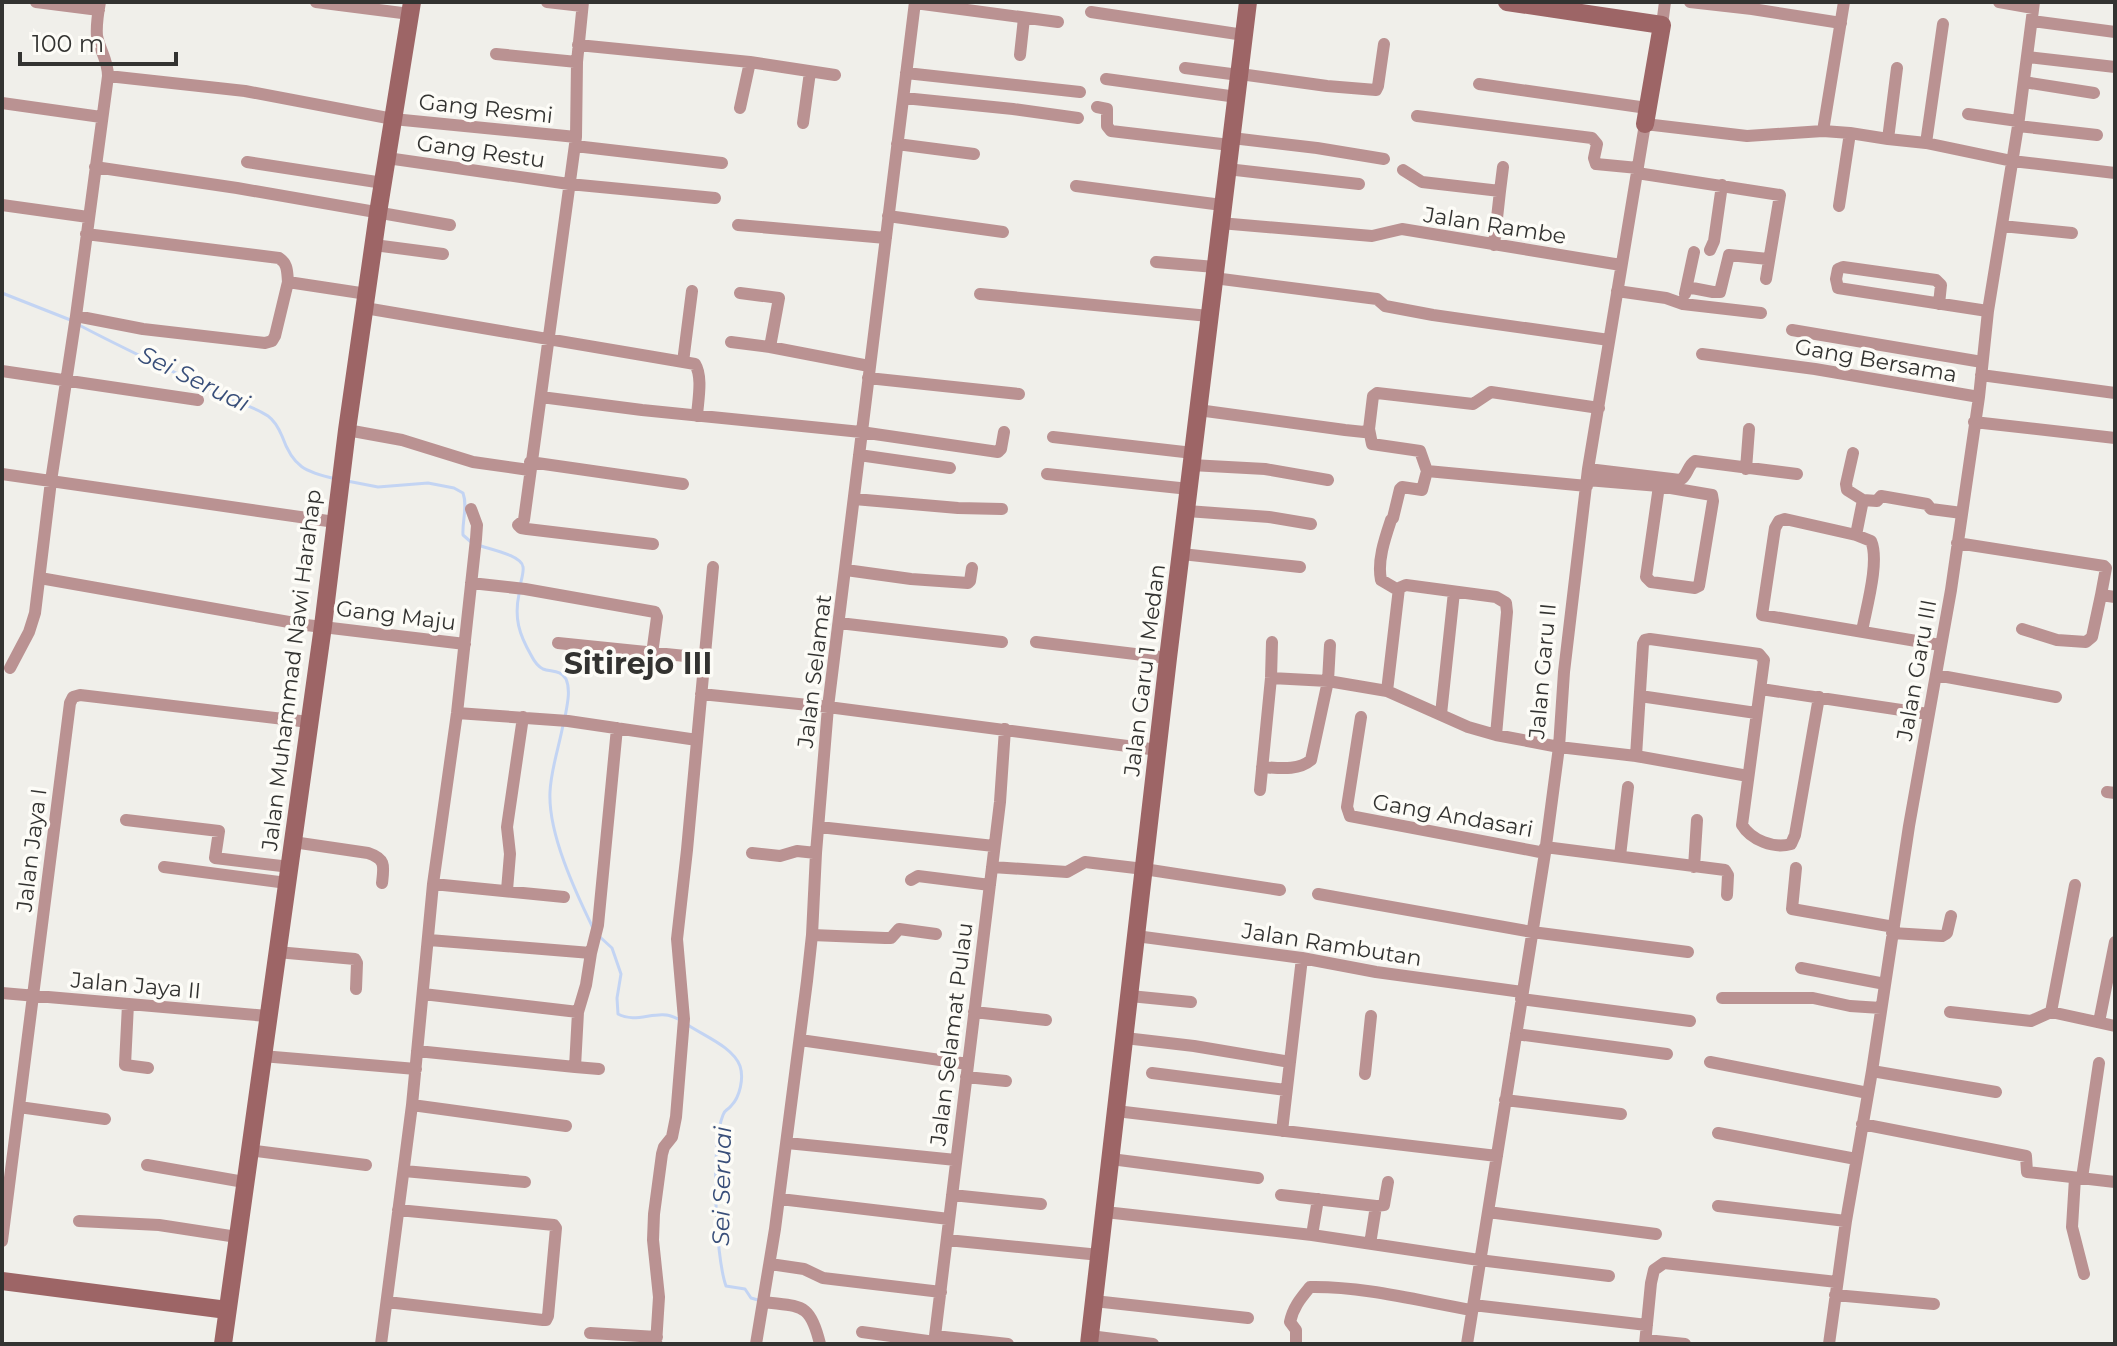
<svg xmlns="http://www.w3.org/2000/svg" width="2117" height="1346" font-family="Montserrat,sans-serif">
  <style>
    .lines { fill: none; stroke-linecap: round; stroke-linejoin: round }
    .stream { stroke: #c3d4f3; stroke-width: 3 }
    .street { stroke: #ba9292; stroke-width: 12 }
    .secondary { stroke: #9d6566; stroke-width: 18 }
    .labels { text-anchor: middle; stroke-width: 7; stroke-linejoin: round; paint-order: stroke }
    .street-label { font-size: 22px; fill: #333331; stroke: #fdfcf7 }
    .water-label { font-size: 24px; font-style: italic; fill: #384e79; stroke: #fdfcf7 }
    .district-label { font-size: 30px; font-weight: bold; fill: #333331; stroke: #fdfcf7 }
  </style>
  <rect width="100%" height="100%" fill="#f0efea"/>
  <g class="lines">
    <!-- stream -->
    <path class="stream" d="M2,293L73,321
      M79,325C126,350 175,372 223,396C238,403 255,407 268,416C275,421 279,429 282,436C293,467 305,472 336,479
      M347,481L378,487L428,483L454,488L463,493C468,507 462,520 463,535L471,542
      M478,545C488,549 522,555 523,567C524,572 521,581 520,586
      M519,594C514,618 519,634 531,655C534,661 537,666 543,669C551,672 561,670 566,679C571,690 567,706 565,717
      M563,725C559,747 551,769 550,792C548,833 575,891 593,928
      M600,937L612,948L621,974L617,998L618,1014C638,1025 658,1007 678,1019
      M688,1025C704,1036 733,1047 740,1066C744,1078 740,1097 731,1106C726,1112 726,1108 723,1115C711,1145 715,1255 726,1286L745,1289L751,1298L758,1300"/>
    <!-- street -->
    <path class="street" d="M36,2L99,10
      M316,2L410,14
      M547,2L582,6
      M583,2L577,62L576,137L524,520L518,525L521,528L527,529L653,544
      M1690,2L1752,9L1841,23
      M1999,2L2033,8
      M915,3L1058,22
      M1091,12L1244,35
      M2032,21L2115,32
      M1662,25L1665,2
      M578,45L750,62L835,75
      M496,54L577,62
      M1020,55L1024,18
      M2028,57L2115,67
      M1185,68L1239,75
      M906,73L1080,92
      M1240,74L1327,86L1376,90L1378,86L1384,44
      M108,76L245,91L393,119L576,137
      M1106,79L1237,97
      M2024,82L2094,93
      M1479,84L1647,108
      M904,98L1013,109L1078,118
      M2,103L101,117
      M1097,107L1107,109V126L1111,131L1230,145
      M740,108L750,62
      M1968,114L2018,121
      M1417,116L1592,138L1597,144L1594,158L1596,164L1638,168
      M803,123L810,72
      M2018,126L2097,135
      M1823,131L1844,2
      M1232,138L1317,148L1384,159
      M1888,139L1897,68
      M1926,143L1943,24
      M897,144L974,154
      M575,146L722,163
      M387,158L569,184L715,198
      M247,162L383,183
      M95,167L237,188L450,225
      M1227,169L1359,184
      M1403,170L1422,182L1500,191L1494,245
      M1637,173L1780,195L1766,279
      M1076,186L1222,205
      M1500,191L1503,167
      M2,205L88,217
      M1839,206L1850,133
      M888,216L1003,232
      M1220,223L1372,236L1402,229L1621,265
      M738,225L886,238
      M2002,226L2072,233
      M86,234L279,258C288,264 287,271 288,282L367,294
      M374,245L443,254
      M1710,250L1714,241L1722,185
      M1156,262L1215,267
      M1214,278L1377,299L1385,306L1433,315L1609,340
      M1687,287L1713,292H1720L1729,255L1768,259
      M1617,291L1666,298L1683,304L1761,313
      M740,293L779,298L770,347L869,366
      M980,294L1209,316
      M1685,294L1694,252
      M1939,304L1941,285L1936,280L1843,267L1838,269L1836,279L1838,288L1981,310L1988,311
      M365,308L695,364C703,377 698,400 697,416
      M76,316L143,329L265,343L272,341L275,336L288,282
      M1792,330L1982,362
      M731,342L770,347
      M1702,354L1815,369L1979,397
      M683,362L692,291
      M2,371L198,400
      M1981,375L2115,393
      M868,378L1019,394
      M541,397L642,410L861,432L998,452L1001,449L1004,432
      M1198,410L1345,430L1364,432L1369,429
      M1974,422L2115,438
      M347,430L402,440L473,462L529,470
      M1053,437L1193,453
      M1853,453L1846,484L1847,490L1863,500L1856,535
      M859,455L950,468
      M530,462L683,484
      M1191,465L1265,469L1328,480
      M1588,469L1680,480C1688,476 1687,466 1695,461L1797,474
      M1746,469L1749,429
      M1427,471L1587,486
      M2,474L335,522
      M1047,474L1189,489
      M1587,480L1659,486L1712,495L1713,501L1699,586L1695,588L1651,582L1646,577L1659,486
      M854,499L958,508L1002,509
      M1863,500L1877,501L1881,496L1927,504L1931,509L1962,513
      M1187,511L1269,517L1311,524
      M1957,543L2104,566L2106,568L2101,595
      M1182,554L1300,567
      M846,570L911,579L968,583L970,581L972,568
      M40,578L306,625L465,644
      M471,583L525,589L655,612L657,617L652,654
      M1398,590L1381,580C1377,561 1385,538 1391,520L1393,518L1400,489L1402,487L1422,490L1427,471L1420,451L1372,444L1369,429L1373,396L1377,393L1473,404L1491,392L1599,408
      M839,623L1002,642
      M2022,629L2057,640L2086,642L2092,637L2101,595L2115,597
      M1862,631C1866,609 1880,561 1871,541L1856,535L1785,519L1779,521L1775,528L1762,615L1940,645
      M1036,642L1168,658
      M558,643L705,658
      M10,668L29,632L35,613L51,481L76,316L108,76C108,60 100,51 97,36C96,25 98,13 100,2
      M1936,675L2056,697
      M1271,678L1328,681L1387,691L1468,727L1496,735L1559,747L1636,756L1748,776
      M1761,689L1928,714
      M1387,691L1399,588L1406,585L1496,597L1506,603L1507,612L1496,735
      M701,694L828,707L1158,750
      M1640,696L1756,713
      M457,713L568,721L697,740
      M1441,714L1454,592
      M1361,717L1347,807L1350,816L1545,853
      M1636,756L1643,644L1645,640L1650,639L1759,654L1764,660L1742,825C1751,840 1774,849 1791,844L1795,835L1819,697
      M1262,767C1279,768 1298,771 1311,760L1328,681L1330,645
      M1260,790L1271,678L1272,642
      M2107,792L2115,793
      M126,820L219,831L215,858L290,867
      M819,827L994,846
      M293,842L368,853C386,859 384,866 382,883
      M1545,847L1725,870L1728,875L1727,895
      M752,853L780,856L797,851L816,853
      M1620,856L1628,787
      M164,867L287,883
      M992,867L1067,872L1085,862L1144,869L1280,890
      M1694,867L1697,820
      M1796,868L1792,909L1894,927
      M911,880L918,876L990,885
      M433,884L564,897
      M507,890L510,854L507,827L523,717
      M1318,894L1532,932L1688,952
      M1892,933L1942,936L1947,933L1951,916
      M812,935L885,938H891L899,929L936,934
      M1136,936L1302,958L1376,972L1522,992
      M429,940L591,953
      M277,952L355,959L357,963L356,989
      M1801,968L1885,984
      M2,993L267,1016
      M423,994L578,1012
      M1130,996L1191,1002
      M1722,998H1813L1850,1006L1881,1008
      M1521,999L1690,1021
      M128,1004L125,1065L148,1068
      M974,1012L1046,1020
      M1950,1012L2031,1021L2051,1012L2115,1026
      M2051,1012L2075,885
      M2099,1022L2115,942
      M1516,1034L1667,1054
      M1125,1038L1194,1046L1290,1062
      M800,1040L968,1064
      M417,1051L575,1067L578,1012L586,985L591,953L598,925L617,728
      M262,1056L416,1069
      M1710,1062L1868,1093
      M575,1067L599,1069
      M1872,1071L1996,1092
      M1152,1073L1286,1090
      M1365,1074L1371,1016
      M966,1077L1006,1081
      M1505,1100L1621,1114
      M412,1105L566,1126
      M19,1107L105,1119
      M1116,1111L1497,1156
      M1862,1124L2026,1156L2027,1172L2115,1182
      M1282,1131L1302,958
      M1718,1133L1856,1159
      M787,1143L956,1160
      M248,1150L366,1165
      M1111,1159L1258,1178
      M147,1165L244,1182
      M404,1171L525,1182
      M2075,1178L2072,1227L2084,1274
      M2082,1178L2099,1063
      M952,1195L1041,1204
      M1281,1195L1376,1206
      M780,1199L949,1219
      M1718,1206L1846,1221
      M1105,1212L1312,1235L1479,1260L1609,1276
      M1488,1212L1656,1234
      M79,1221L159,1225L237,1237
      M1312,1235L1318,1199
      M947,1240L1100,1255
      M2,1241L70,703L73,697L80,695L309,722
      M1370,1244L1376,1206L1384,1205L1388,1182
      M770,1264L804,1269L823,1278L941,1292
      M1835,1295L1934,1304
      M1094,1301L1248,1318
      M387,1302L543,1320H546L548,1316L556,1228L554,1225L398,1210
      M764,1302C801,1307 810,1302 820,1344
      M1473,1305L1647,1325
      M862,1332L935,1342
      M590,1333L657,1337
      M935,1336L1008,1344
      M1090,1336L1153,1344
      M1646,1340L1685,1344
      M381,1344L412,1105L433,884L457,713L476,539L477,525L471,509
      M656,1344L659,1297L653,1240L654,1214L662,1154L664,1147L672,1137L676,1117L684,1019L677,939L687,850L713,567
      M756,1344L775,1229L807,981L812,935L816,853L828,707L915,2
      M934,1344L1000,802L1005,729
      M1296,1344V1330L1290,1322C1293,1307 1301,1298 1310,1287C1363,1286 1420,1301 1472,1310
      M1467,1344L1545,853L1559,747L1564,672L1588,469L1645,124L1747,136L1823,131L1850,133L1888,139L1926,143L2012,161L2115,173
      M1645,1344L1651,1283L1654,1270L1664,1263L1837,1282
      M1829,1344L1846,1221L1872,1071L1909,826L1951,590L1979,397L1988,311L2018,126L2034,2"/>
    <!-- secondary -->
    <path class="secondary" d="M1507,2L1662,25L1645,124
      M2,1281L227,1310
      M223,1344L323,626L347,430L378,213L412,2
      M1089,1344L1168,658L1248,2"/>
  </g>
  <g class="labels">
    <!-- street labels -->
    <g class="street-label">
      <text transform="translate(486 108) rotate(6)" y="8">Gang Resmi</text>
      <text transform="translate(481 151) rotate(8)" y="8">Gang Restu</text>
      <text transform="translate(1495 225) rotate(9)" y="8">Jalan Rambe</text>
      <text transform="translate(1876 360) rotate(10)" y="8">Gang Bersama</text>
      <text transform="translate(396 615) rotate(7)" y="8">Gang Maju</text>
      <text transform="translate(291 670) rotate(-83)" y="8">Jalan Muhammad Nawi Harahap</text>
      <text transform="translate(1144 670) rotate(-83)" y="8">Jalan Garu 1 Medan</text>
      <text transform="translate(1916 670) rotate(-80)" y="8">Jalan Garu III</text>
      <text transform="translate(814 671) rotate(-83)" y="8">Jalan Selamat</text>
      <text transform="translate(1542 671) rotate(-85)" y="8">Jalan Garu II</text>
      <text transform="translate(1453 815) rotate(10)" y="8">Gang Andasari</text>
      <text transform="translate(31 850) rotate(-83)" y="8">Jalan Jaya I</text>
      <text transform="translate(1332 944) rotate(9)" y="8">Jalan Rambutan</text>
      <text transform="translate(136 985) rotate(5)" y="8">Jalan Jaya II</text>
      <text transform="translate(951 1034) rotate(-83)" y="8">Jalan Selamat Pulau</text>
    </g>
    <!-- water labels -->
    <g class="water-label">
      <text transform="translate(194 379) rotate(26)" y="8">Sei Seruai</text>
      <text transform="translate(722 1186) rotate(-89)" y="8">Sei Seruai</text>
    </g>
    <!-- district labels -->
    <g class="district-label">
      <text x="638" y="674">Sitirejo III</text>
    </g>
  </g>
  <!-- border -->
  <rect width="2117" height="1346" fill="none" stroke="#333331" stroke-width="8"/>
  <!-- scale -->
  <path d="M20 52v12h156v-12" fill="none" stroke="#333331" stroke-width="4"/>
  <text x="32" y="52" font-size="24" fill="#333331" stroke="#fdfcf7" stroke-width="6" paint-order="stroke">100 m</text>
</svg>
